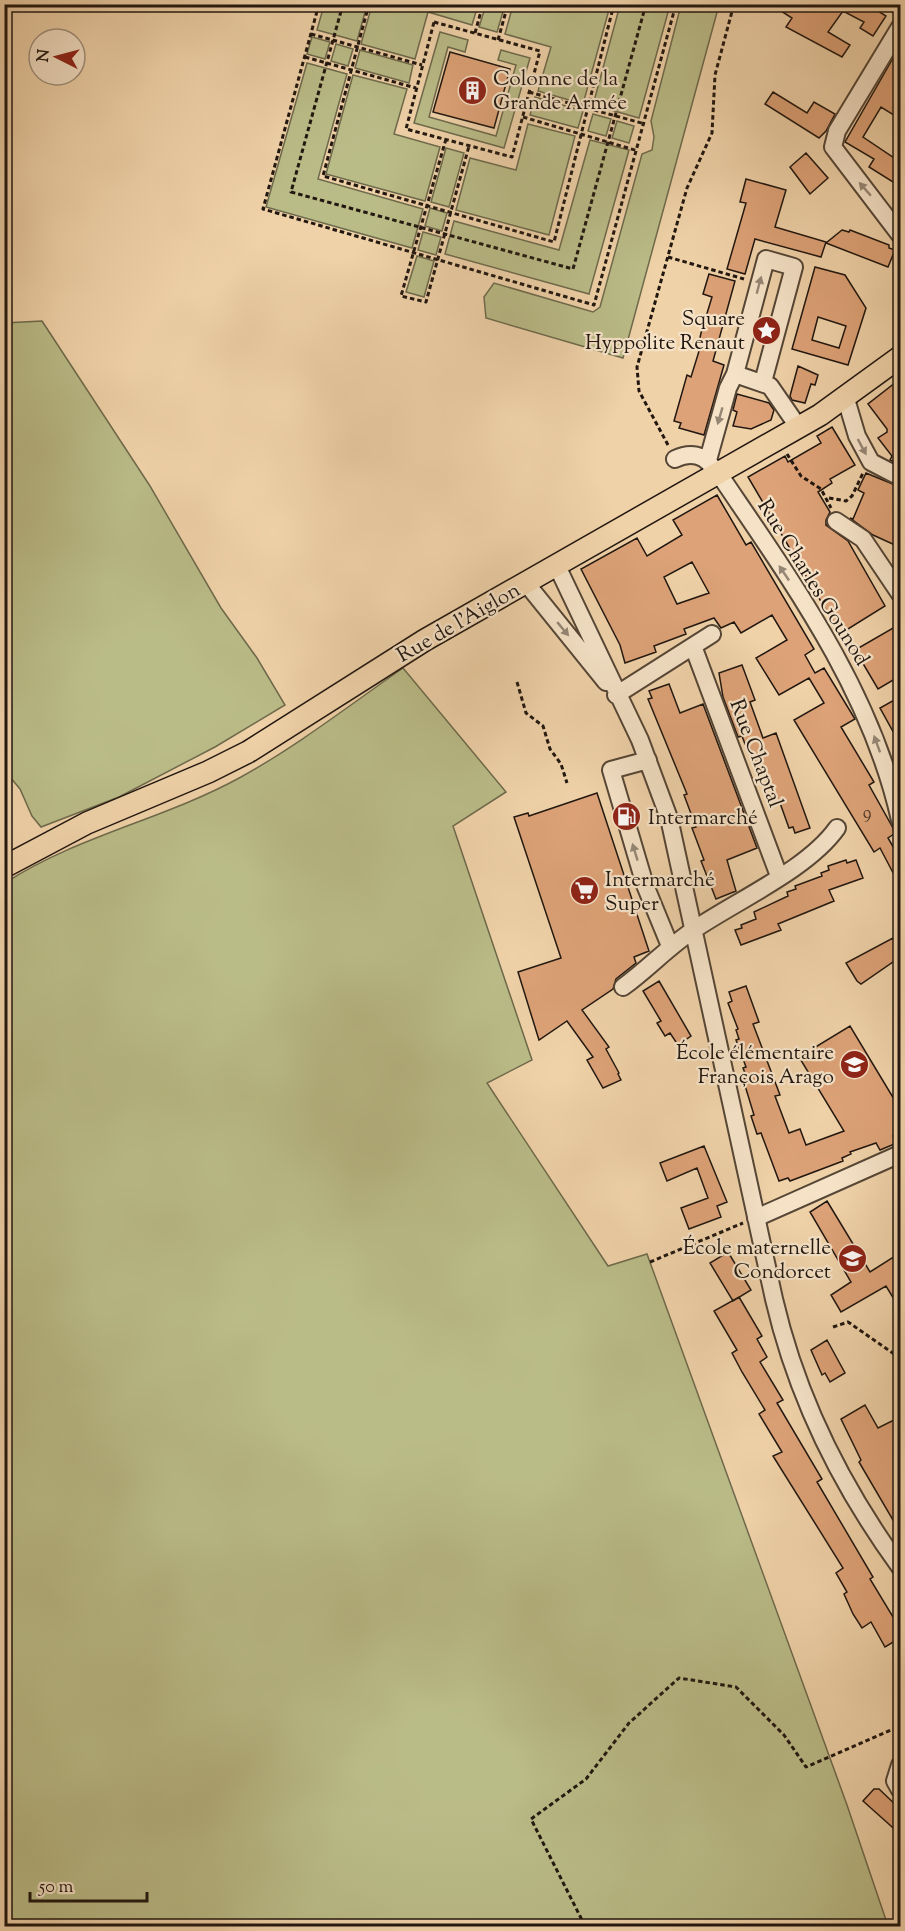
<svg xmlns="http://www.w3.org/2000/svg" width="905" height="1931" font-family="'Sorts Mill Goudy',serif">
  <style>
    .green { fill: #babc88; stroke: #6e6a4c; stroke-width: 1.5 }
    .building { fill: #dda277; stroke: #211710; stroke-width: 1.5; fill-rule: evenodd }
    .lines { fill: none; stroke-linecap: round; stroke-linejoin: round }
    .minor-casing { stroke: #554636; stroke-width: 20 }
    .major-casing { stroke: #211710; stroke-width: 24 }
    .path { stroke: #211710; stroke-width: 3; stroke-dasharray: 4.5 3; stroke-linecap: butt }
    .minor { stroke: #f5e2c7; stroke-width: 16 }
    .major { stroke: #f0d2a9; stroke-width: 21 }
    .oneway { fill: #968775 }
    .labels { text-anchor: middle; stroke-width: 4.5; stroke-linejoin: round; paint-order: stroke }
    .number-label { font-size: 18px; fill: #503a2a }
    .poi-label { font-size: 21px; fill: #211710; stroke: #f5e2c7; text-anchor: start }
    .street-label { font-size: 21px; fill: #211710; stroke: #f5e2c7 }
  </style>
  <rect width="100%" height="100%" fill="#f0d2a9"/>
  <filter id="stains"><feTurbulence type="fractalNoise" baseFrequency=".00333" numOctaves="4"/><feColorMatrix values="0 0 0 0 .2 0 0 0 0 .09 0 0 0 0 .02 0 0 0 .5 -.17"/></filter>
  <radialGradient id="worn" r=".72"><stop offset=".6" stop-color="#630" stop-opacity="0"/><stop offset="1" stop-color="#630" stop-opacity=".3"/></radialGradient>
  <!-- green -->
  <path class="green" d="M604,4L610,6L583,104L538,91L551,47L505,34L513,5Z
    M324,5H367L357,41L317,30Z
    M372,5V4L478,5L472,25L428,12L415,59L361,44Z
    M486,5H505L497,32L479,27Z
    M620,5H670L639,118L593,105Z
    M681,5H719L623,358L486,318L484,297L494,283L593,312L600,307L642,154L652,150L654,137L651,121Z
    M440,32L468,40L465,52L448,47L429,117L496,136L516,65L498,60L501,50L530,58L504,148L414,123Z
    M312,37L330,42L325,59L307,54Z
    M336,44L353,49L348,66L331,61Z
    M360,50L413,65L409,83L355,68Z
    M307,63L347,74L318,179L423,209L412,248L266,207Z
    M353,75L407,89L394,134L440,147L425,201L326,174Z
    M535,97L583,111L578,128L530,115Z
    M593,114L611,119L606,136L588,131Z
    M617,121L634,126L629,143L612,138Z
    M528,124L575,136L549,235L456,210L470,158L516,170Z
    M590,140L629,150L589,294L445,254L454,221L559,250Z
    M446,148L464,153L449,207L431,202Z
    M430,208L447,213L442,231L425,226Z
    M423,232L441,237L436,255L418,250Z
    M417,256L434,261L424,297L406,292Z
    M42,321L150,486L221,608L257,658L285,705L215,747L119,797L41,827L32,816L20,789L5,771L4,323Z
    M403,668L506,792L453,826L532,1060L487,1083L608,1266L647,1254L847,1805L888,1926H5V883C77,836 165,819 241,777C297,746 350,705 403,668Z"/>
  <!-- building -->
  <path class="building" d="M770,4H867L886,16L873,36L860,28L864,22L843,11L828,32L850,45L842,57L786,27L792,18Z
    M900,46V119L881,107L863,137L900,162V172L893,182L869,167L874,159L845,142Z
    M450,52L510,69L494,128L433,112Z
    M773,92L807,113L814,102L835,114L826,131L819,138L765,104Z
    M806,153L828,178L810,194L790,167Z
    M746,179L786,190L775,227L826,242L821,257L755,239L745,274L727,269L746,203L740,202Z
    M842,230L849,232L850,230L889,245V248L895,250L888,267L826,243Z
    M815,267L845,275L866,308L848,365L792,349ZM818,317L846,326L839,348L812,340Z
    M709,274L735,281L713,361L724,365L704,435L679,428L681,423L674,421L687,375L691,377L700,348L698,347L701,333L712,297L703,294Z
    M798,366L818,375L815,385L811,384L805,403L792,400L790,396Z
    M900,379V465L890,460L892,456L878,438L887,432V429L868,404Z
    M737,394L769,403L774,410L771,420L751,429L733,426L737,412L733,410Z
    M832,427L855,465L830,479L832,483L818,492L830,512L826,520V525L848,541L885,606L840,634L748,477L785,456L788,462L821,443L817,436Z
    M866,473L900,487V538L897,546L873,535L850,518L853,519L864,493L858,490Z
    M717,495L746,545L751,542L814,649L805,655L815,673L824,668L855,719L841,727L874,782L869,785L893,828L894,834L888,838L899,857L900,886L880,848L874,852L794,720L824,703L809,678L779,695L756,658L787,640L772,615L741,633L734,622L721,628L714,618L684,629L686,634L654,646L656,652L625,663L620,645L581,569L637,538L647,556L682,535L673,520ZM692,562L709,593L677,604L664,577Z
    M900,624V676L878,689L855,650Z
    M742,665L755,700L750,702L763,738L776,733L810,828L795,833L793,827L789,828L780,803L777,805L762,769L758,770L748,743L745,744L742,736L738,737L723,697L719,673Z
    M669,684L680,713L703,704L757,848L727,860L736,891L716,899L701,861L704,860L692,828L696,827L684,795L687,794L648,699L652,698L649,691Z
    M896,699L900,706V744L880,708Z
    M597,793L649,951L634,957L636,963L616,979L613,989L582,1010L609,1047L606,1049L619,1073L618,1074L621,1080L603,1088L587,1060L593,1057L567,1021L539,1040L518,972L561,958L514,817L528,813L529,816Z
    M846,860L847,863L856,860L863,878L829,890L834,901L778,924L781,930L741,945L735,930L742,928L741,925L756,919L754,912L788,896L787,892L796,889L795,886L822,876L821,873L829,870L828,866Z
    M893,938L900,949V957L861,984L857,981L846,963Z
    M659,981L691,1036L678,1045L670,1033L665,1036L657,1023L661,1021L643,991Z
    M746,986L759,1022L753,1024L780,1095L775,1096L789,1133L800,1129L806,1145L844,1131L799,1057L850,1026L900,1109V1131L893,1136L897,1143L880,1150L876,1143L850,1152L851,1154L842,1158L843,1161L790,1181L788,1178L779,1181L761,1133L757,1134L751,1116L754,1115L743,1079L747,1078L743,1068L746,1067L736,1040L739,1039L736,1030L738,1029L728,1003L732,1001L729,992Z
    M704,1146L727,1202L717,1206L721,1217L689,1229L681,1208L708,1198L697,1168L667,1181L660,1163Z
    M827,1201L870,1272L895,1256L900,1266V1309L886,1286L841,1312L831,1295L851,1282L810,1212Z
    M728,1252L751,1290L733,1301L710,1263Z
    M739,1297L762,1336L757,1339L767,1357L760,1362L783,1400L777,1403L822,1479L817,1482L873,1577L870,1579L893,1617L900,1613V1638L885,1647L871,1622L862,1628L853,1614L844,1594L847,1592L836,1573L843,1568L773,1456L782,1452L759,1414L765,1410L742,1372L732,1353L737,1350L714,1311Z
    M827,1340L845,1373L830,1382L825,1373L822,1375L811,1350Z
    M865,1405L878,1428L900,1417V1532L859,1462L861,1460L841,1419Z
    M874,1789H879L900,1809V1834L863,1801Z"/>
  <g class="lines">
    <defs>
      <path id="minor" d="M897,4L900,7
        M900,27L837,131L833,147L900,235
        M763,382L794,267L766,259L735,374L770,386L799,428
        M846,399L857,436L871,462L900,477
        M675,459C690,452 704,454 713,468
        M708,460L728,388L735,374
        M719,474C792,582 871,690 900,820
        M836,521L863,539L900,594
        M557,566L640,740L669,818L774,1299C797,1398 841,1486 900,1567
        M526,583L606,682
        M693,646L779,876
        M616,695L712,634
        M648,760L611,770L645,885L670,946
        M623,987C648,969 669,946 695,929C738,900 808,869 837,828
        M756,1218L900,1154
        M900,1765L895,1781L900,1790"/>
      <path id="major" d="M4,867L87,823L208,772L248,752L425,640L820,415L900,357"/>
    </defs>
    <!-- minor casing -->
    <use href="#minor" class="minor-casing"/>
    <!-- major casing -->
    <use href="#major" class="major-casing"/>
    <!-- path -->
    <path class="path" d="M319,4L263,209L594,305L676,4
      M343,4L291,192L573,269L646,4
      M369,4L323,176L554,242L614,4
      M434,22L540,51L512,157L406,129Z
      M475,33L483,4
      M311,34L422,65
      M498,40L508,4
      M305,57L416,88
      M529,92L645,124
      M523,117L638,151
      M446,139L401,296L426,302L469,146
      M668,257L744,279
      M668,445L639,391L637,367L687,188L712,133L715,75L734,4
      M787,454L801,476L821,489L831,508
      M829,498L846,501L852,496L863,473
      M517,682L526,713L543,726L550,749L561,764L567,783
      M650,1262L743,1223
      M833,1327L848,1322L900,1358
      M585,1926L531,1819L586,1779L629,1723L679,1678L736,1687L784,1735L806,1767L900,1726"/>
    <!-- minor -->
    <use href="#minor" class="minor"/>
    <!-- major -->
    <use href="#major" class="major"/>
  </g>
  <!-- one-way arrows -->
  <defs><path id="oneway-solid" d="M-6-.8H1V-3.2L6.5 0L1 3.2V.8H-6Z" transform="scale(1.5)"/></defs>
  <g class="oneway">
    <use href="#oneway-solid" transform="translate(865 189) rotate(-131)"/>
    <use href="#oneway-solid" transform="translate(759 285) rotate(-75)"/>
    <use href="#oneway-solid" transform="translate(720 416) rotate(106)"/>
    <use href="#oneway-solid" transform="translate(862 447) rotate(62)"/>
    <use href="#oneway-solid" transform="translate(784 573) rotate(-124)"/>
    <use href="#oneway-solid" transform="translate(563 629) rotate(50)"/>
    <use href="#oneway-solid" transform="translate(877 744) rotate(-110)"/>
    <use href="#oneway-solid" transform="translate(635 852) rotate(-107)"/>
  </g>
  <!-- icons -->
  <defs>
    <symbol id="building-disc" viewBox="-11 -11 22 22"><circle r="9.5" fill="#8f2418" stroke="#f5e2c7"/><path d="M-4-6H4V6H1V3H-1V6H-4ZM-2.5-4.3h1.7v1.8h-1.7ZM.8-4.3h1.7v1.8H.8ZM-2.5-1h1.7V.8h-1.7ZM.8-1h1.7V.8H.8Z" fill="#fff"/></symbol>
    <symbol id="sight-disc" viewBox="-11 -11 22 22"><circle r="9.5" fill="#8f2418" stroke="#f5e2c7"/><path d="M0-6L1.8-2.2L6-1.7L2.9 1.2L3.7 5.4L0 3.3L-3.7 5.4L-2.9 1.2L-6-1.7L-1.8-2.2Z" fill="#fff"/></symbol>
    <symbol id="fuel-disc" viewBox="-11 -11 22 22"><circle r="9.5" fill="#8f2418" stroke="#f5e2c7"/><path d="M-5.5-6h7V0h2V4h1.3V-2.5L3-4.5l.8-.8L6-3V5H2.5V1h-1V6h-7ZM-4.2-4.7v3.2H.2V-4.7Z" fill="#fff"/></symbol>
    <symbol id="supermarket-disc" viewBox="-11 -11 22 22"><circle r="9.5" fill="#8f2418" stroke="#f5e2c7"/><path d="M-6-5.5h2.5l.6 2H6L4.5 2H-2.5L-4.4-4H-6ZM-1.5 3.2a1.3 1.3 0 1 0 .1 0ZM3 3.2a1.3 1.3 0 1 0 .1 0Z" fill="#fff"/></symbol>
    <symbol id="school-disc" viewBox="-11 -11 22 22"><circle r="9.5" fill="#8f2418" stroke="#f5e2c7"/><path d="M0-5L7-2L0 1L-7-2ZM-4 1L0 2.5L4 1V4Q0 6-4 4Z" fill="#fff"/></symbol>
  </defs>
  <g fill-rule="evenodd">
    <use href="#building-disc" x="456" y="74" width="33" height="33"/>
    <use href="#sight-disc" x="750" y="314" width="33" height="33"/>
    <use href="#fuel-disc" x="610" y="800" width="33" height="33"/>
    <use href="#supermarket-disc" x="568" y="874" width="33" height="33"/>
    <use href="#school-disc" x="838" y="1048" width="33" height="33"/>
    <use href="#school-disc" x="836" y="1242" width="33" height="33"/>
  </g>
  <g class="labels">
    <!-- number labels -->
    <g class="number-label">
      <text x="867" y="818">9</text>
    </g>
    <!-- poi labels -->
    <g class="poi-label">
      <text x="493" y="85">Colonne de la<tspan x="493" dy="24">Grande Armée</tspan></text>
      <text x="745" y="325" text-anchor="end">Square<tspan x="745" dy="24">Hyppolite Renaut</tspan></text>
      <text x="648" y="824">Intermarché</text>
      <text x="605" y="886">Intermarché<tspan x="605" dy="24">Super</tspan></text>
      <text x="834" y="1059" text-anchor="end">École élémentaire<tspan x="834" dy="24">François Arago</tspan></text>
      <text x="831" y="1254" text-anchor="end">École maternelle<tspan x="831" dy="24">Condorcet</tspan></text>
    </g>
    <!-- street labels -->
    <g class="street-label">
      <text transform="translate(814 582) rotate(58)" y="7">Rue Charles Gounod</text>
      <text transform="translate(458 622) rotate(-30)" y="7">Rue de l'Aiglon</text>
      <text transform="translate(757 753) rotate(69)" y="7">Rue Chaptal</text>
    </g>
  </g>
  <!-- margin -->
  <rect width="905" height="1931" fill="none" stroke="#f0d2a9" stroke-width="24"/>
  <rect x="6" y="6" width="893" height="1919" fill="none" stroke="#211710" stroke-width="3"/>
  <rect x="12" y="12" width="881" height="1907" fill="none" stroke="#211710" stroke-width="1.5"/>
  <!-- north arrow -->
  <g transform="translate(57 57) rotate(276)"><circle r="28" fill="#f5e2c7" stroke="#a0917e" stroke-width="1.5"/>
  <path d="M0-4.5L10 22L0 15L-10 22Z" fill="#8f2418"/>
  <text y="-9" font-size="16" font-weight="bold" text-anchor="middle" fill="#211710">N</text>
  </g>
  <!-- scale -->
  <path d="M30 1892v9h117v-9" fill="none" stroke="#211710" stroke-width="3"/>
  <text x="39" y="1892" font-size="18" fill="#211710" stroke="#f5e2c7" stroke-width="4.5" paint-order="stroke">50 m</text>
  <rect width="100%" height="100%" filter="url(#stains)"/>
  <rect width="100%" height="100%" fill="url(#worn)"/>
</svg>
